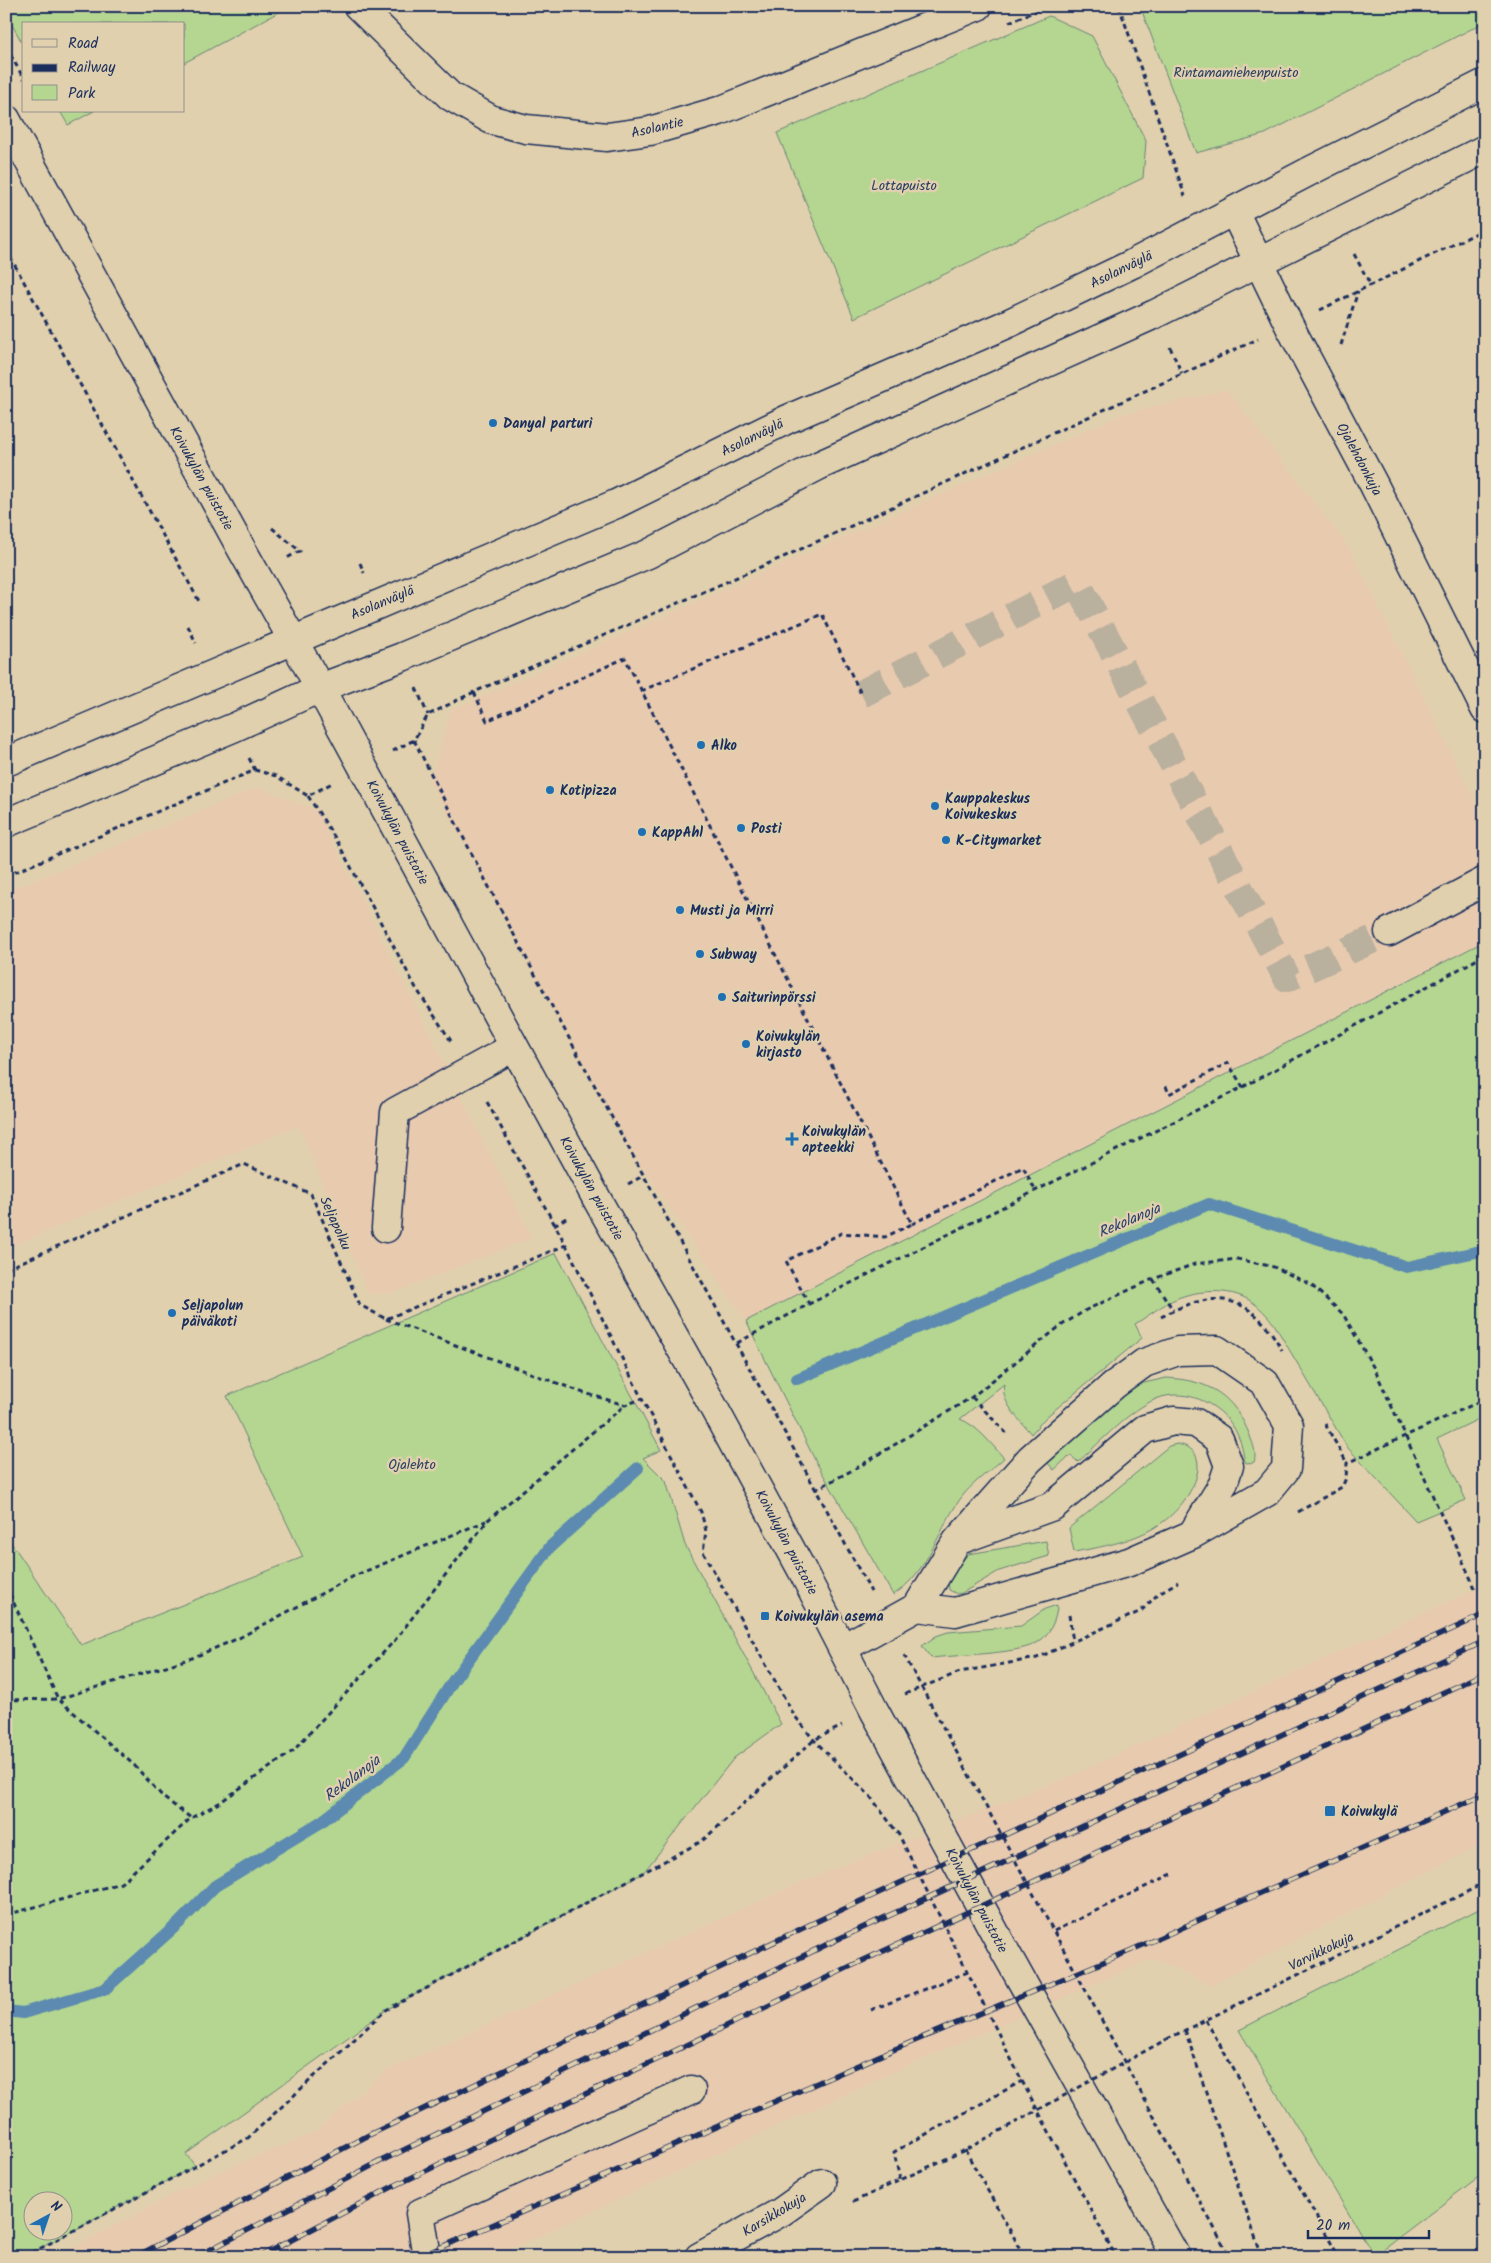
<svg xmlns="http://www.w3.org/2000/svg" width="1491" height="2263" font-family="Kalam,sans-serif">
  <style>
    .built { fill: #e8caaf }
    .green { fill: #b4d690; stroke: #688277; fill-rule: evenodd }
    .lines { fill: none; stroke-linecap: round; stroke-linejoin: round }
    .stream { stroke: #5b8ab0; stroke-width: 12 }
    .minor-tunnel { stroke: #b9b09d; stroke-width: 28; stroke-dasharray: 28 14; stroke-linecap: butt }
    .minor-casing { stroke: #1b2f5e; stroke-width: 31 }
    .major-casing { stroke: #1b2f5e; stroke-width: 31 }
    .path { stroke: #1b2f5e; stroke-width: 3; stroke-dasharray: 5 4; stroke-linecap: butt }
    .minor { stroke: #e1d0ad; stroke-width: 28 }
    .major { stroke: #e1d0ad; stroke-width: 28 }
    .rail-casing { stroke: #1b2f5e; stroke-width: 5.5 }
    .rail { stroke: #e1d0ad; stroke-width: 4; stroke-dasharray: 11; stroke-linecap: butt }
    .path-bridge { stroke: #1b2f5e; stroke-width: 3; stroke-dasharray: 5 4; stroke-linecap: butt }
    .poi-dot { fill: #1f6fb2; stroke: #e1d0ad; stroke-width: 2 }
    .labels { text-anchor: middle; stroke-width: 5; stroke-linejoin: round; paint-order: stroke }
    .park-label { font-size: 14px; fill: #2a4063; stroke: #e1d0ad }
    .street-label { font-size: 14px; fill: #1b2f5e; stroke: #e1d0ad }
    .poi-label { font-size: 14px; font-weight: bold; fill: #1b2f5e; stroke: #e1d0ad; text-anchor: start }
    .water-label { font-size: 15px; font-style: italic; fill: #263e6c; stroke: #e1d0ad }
  </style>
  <rect width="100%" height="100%" fill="#e1d0ad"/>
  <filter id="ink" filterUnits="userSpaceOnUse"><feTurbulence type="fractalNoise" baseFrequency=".02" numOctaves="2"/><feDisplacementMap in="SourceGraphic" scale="10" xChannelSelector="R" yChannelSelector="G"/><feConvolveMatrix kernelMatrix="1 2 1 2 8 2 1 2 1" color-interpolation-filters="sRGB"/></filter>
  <g filter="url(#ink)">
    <!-- built -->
    <path class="built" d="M1227,390L1350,549L1485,822V941L746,1321L631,1150L430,781L451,710L1124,414Z
      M258,787L317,811L532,1238L392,1293H368L299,1126L6,1248V892Z
      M1485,1585V1842L1210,1985L1153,1958L909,2065L494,2257H56L204,2178L313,2133L388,2070L804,1881L1071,1776Z"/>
    <!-- green -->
    <path class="green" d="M6,6H290L184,63V24H24V46L6,14Z
      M1140,6H1485V22L1265,134L1196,153Z
      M1049,16L1092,36L1146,141L1143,178L854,318L777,133Z
      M60,111H94L68,125Z
      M1485,941V1416L1437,1439L1466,1500L1416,1521L1347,1447L1274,1324C1267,1315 1259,1306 1249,1300C1229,1288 1198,1290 1178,1298C1163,1304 1148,1316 1135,1324L1142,1338L1046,1417L1031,1434C1020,1420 1000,1402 1004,1384L960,1419C978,1426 991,1444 1004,1458C991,1470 975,1481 964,1494C938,1527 930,1572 893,1595L816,1462L746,1321Z
      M556,1253L661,1450L643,1458L666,1481L685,1545L781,1724L734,1758L643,1873L386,2010L186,2154L195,2166L24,2257H6V1535L81,1645L303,1557L227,1396ZM32,2200H62V2230H32Z
      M1166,1378C1209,1380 1234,1395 1250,1436C1253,1444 1257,1454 1254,1462L1250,1464L1245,1462C1243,1454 1242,1444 1238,1436C1226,1406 1187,1386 1156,1399C1128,1411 1101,1442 1078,1462L1070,1455L1054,1470L1046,1461L1123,1394L1144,1383Z
      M1177,1444C1190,1446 1198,1452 1198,1466C1198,1477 1193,1486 1188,1495C1162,1536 1118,1544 1074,1552L1069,1528L1169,1446Z
      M1046,1541L1049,1556L999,1571L962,1593L957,1594L949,1590L948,1580L968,1554Z
      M1057,1605C1057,1619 1049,1637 1035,1644C1015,1654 956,1655 931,1658L922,1646L936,1636L948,1632L1021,1626L1045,1609Z
      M1485,1906V2172L1374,2256L1239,2030Z"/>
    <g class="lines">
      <!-- stream -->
      <path class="stream" d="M797,1379L1209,1204L1407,1267L1485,1250
        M6,2011L23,2013L105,1989L179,1923L215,1886L321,1822L404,1758L453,1681L550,1547L638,1468"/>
      <!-- minor-tunnel -->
      <path class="minor-tunnel" d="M861,694L1077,583L1287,978L1389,932"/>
      <defs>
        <path id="minor" d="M358,6L450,96L492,120L526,129L607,137L650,131L719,111L978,6
          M6,119L241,548L320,688L598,1201L702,1386L802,1570L874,1710L1006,1953L1176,2257
          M1234,211L1289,325L1374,485L1485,709
          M1389,932L1485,881
          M386,1228L395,1112L514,1047
          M959,1540L1053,1506L1145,1429L1173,1421L1196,1423L1219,1439L1229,1466L1223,1484L1193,1533
          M843,1648L917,1607L957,1541L1030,1459L1114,1385L1144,1363L1178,1351L1217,1350L1265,1383L1289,1425L1286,1469L1267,1492L1193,1534L1129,1562L955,1612L917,1607
          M427,2257L420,2213L691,2090
          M699,2257L781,2212L822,2183"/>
        <path id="major" d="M6,762L616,504L788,419L1005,325L1132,264L1312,170L1485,83
          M6,823L235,727L320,688L402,657L648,554L820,465L1155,314L1485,149"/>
      </defs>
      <!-- minor casing -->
      <use href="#minor" class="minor-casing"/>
      <!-- major casing -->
      <use href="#major" class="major-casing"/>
      <!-- path -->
      <path class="path" d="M1119,6L1185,196
        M1009,22L1047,6
        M6,47L24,79
        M6,249L200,603
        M1354,254L1370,284
        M1320,310L1485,229
        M1341,345L1358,291
        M1170,347L1182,374
        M272,528L300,551L287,558
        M360,563L364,573
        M188,626L196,643
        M416,688L428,715
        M641,691L822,614L861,694
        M474,692L487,721L625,658L912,1224L885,1237L842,1233L786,1261L809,1304
        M414,740C558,1029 719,1308 871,1592
        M393,751L414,740L428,715L474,692L788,555L1258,339
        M249,758L255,770
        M308,796L337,841L416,988L451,1041
        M6,876L255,770L276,776L308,796L332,783
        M1166,1086L1169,1094L1228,1063L1243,1087
        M487,1102L566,1245L642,1399L701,1512L706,1531L703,1552L794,1715L814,1740L870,1796L899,1835L1022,2081L1116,2257
        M628,1184L643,1176
        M912,1224L1023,1167L1035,1190
        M554,1225L568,1217
        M6,1269L244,1164L311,1194L360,1305L386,1319L566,1245
        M1153,1279L1173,1310
        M1161,1317C1215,1287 1251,1294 1282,1350
        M386,1319L581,1392L625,1405L642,1399
        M737,1343L809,1304L1243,1087L1485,955
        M972,1397L1007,1434
        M1325,1424L1347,1463
        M815,1490L860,1466L972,1397L1059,1327L1086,1310L1153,1279L1195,1264L1237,1259L1274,1267L1310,1284L1343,1314L1375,1370L1475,1588
        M1298,1512L1342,1487L1346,1478L1347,1463L1485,1399
        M6,1586L58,1699L134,1765L164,1798L191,1818
        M1069,1615L1073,1642
        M904,1655L1230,2257
        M905,1694L960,1672L1037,1658L1141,1611L1159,1593L1178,1582
        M6,1700L58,1699L192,1658L239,1638L354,1576L486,1521
        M6,1915L121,1883L191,1818L219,1803L293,1751L395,1640L488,1520L625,1405
        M1054,1931L1172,1874
        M871,2010L968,1972
        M1206,2020L1339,2257
        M1185,2030L1262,2257
        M1167,2039L1485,1883
        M965,2150L1025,2257
        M900,2180L894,2152L1022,2081
        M853,2202L965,2150L1007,2127
        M24,2257L248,2138L386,2010L702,1841L814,1740L842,1726
        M1466,2257L1485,2247"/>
      <!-- minor -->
      <use href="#minor" class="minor"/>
      <!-- major -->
      <use href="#major" class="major"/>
      <defs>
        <path id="rail" d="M135,2257L369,2135L826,1917L1485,1614
          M196,2257L379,2162L836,1940L1485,1641
          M259,2257L390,2188L849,1967L1485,1673
          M419,2257L888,2052L1127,1952L1485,1794"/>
      </defs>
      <!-- rail casing -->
      <use href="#rail" class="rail-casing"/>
      <!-- rail -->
      <use href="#rail" class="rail"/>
      <!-- path-bridge -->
      <path class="path-bridge" d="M1007,2127L1167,2039"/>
    </g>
  </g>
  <!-- markers -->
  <g class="poi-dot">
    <circle cx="493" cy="423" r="5"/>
    <circle cx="701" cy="745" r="5"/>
    <circle cx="550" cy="790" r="5"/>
    <circle cx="935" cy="806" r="5"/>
    <circle cx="741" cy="828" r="5"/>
    <circle cx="642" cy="832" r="5"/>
    <circle cx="946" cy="840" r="5"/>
    <circle cx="680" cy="910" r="5"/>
    <circle cx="700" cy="954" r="5"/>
    <circle cx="722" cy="997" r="5"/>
    <circle cx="746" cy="1044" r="5"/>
    <path d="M789.5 1131.5h5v5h5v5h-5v5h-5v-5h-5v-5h5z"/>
    <circle cx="172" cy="1313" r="5"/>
    <rect x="760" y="1611" width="10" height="10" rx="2.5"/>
    <rect x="1324" y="1805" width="12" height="12" rx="2.5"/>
  </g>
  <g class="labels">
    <!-- park labels -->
    <g class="park-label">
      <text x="1236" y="77">Rintamamiehenpuisto</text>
      <text x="904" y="190">Lottapuisto</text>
      <text x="412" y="1469">Ojalehto</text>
    </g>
    <!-- street labels -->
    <g class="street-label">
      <text transform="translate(657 127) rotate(-13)" y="5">Asolantie</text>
      <text transform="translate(1121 269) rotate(-26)" y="5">Asolanväylä</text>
      <text transform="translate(752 437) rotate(-26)" y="5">Asolanväylä</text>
      <text transform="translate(1360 459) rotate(62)" y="5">Ojalehdonkuja</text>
      <text transform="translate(202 478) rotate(61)" y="5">Koivukylän puistotie</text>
      <text transform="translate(382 602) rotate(-23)" y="5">Asolanväylä</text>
      <text transform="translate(398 832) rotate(62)" y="5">Koivukylän puistotie</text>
      <text transform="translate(592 1188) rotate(61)" y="5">Koivukylän puistotie</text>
      <text transform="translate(336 1223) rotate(66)" y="5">Seljapolku</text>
      <text transform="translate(787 1542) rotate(62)" y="5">Koivukylän puistotie</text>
      <text transform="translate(977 1900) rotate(62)" y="5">Koivukylän puistotie</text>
      <text transform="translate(1321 1951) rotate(-26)" y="5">Varvikkokuja</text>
      <text transform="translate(774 2214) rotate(-31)" y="5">Karsikkokuja</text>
    </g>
    <!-- poi labels -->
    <g class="poi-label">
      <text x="503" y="428">Danyal parturi</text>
      <text x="711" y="750">Alko</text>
      <text x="560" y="795">Kotipizza</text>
      <text x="945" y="803">Kauppakeskus<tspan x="945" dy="16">Koivukeskus</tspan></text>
      <text x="751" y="833">Posti</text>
      <text x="652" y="837">KappAhl</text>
      <text x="956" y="845">K-Citymarket</text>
      <text x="690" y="915">Musti ja Mirri</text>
      <text x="710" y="959">Subway</text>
      <text x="732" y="1002">Saiturinpörssi</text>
      <text x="756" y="1041">Koivukylän<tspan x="756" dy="16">kirjasto</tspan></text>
      <text x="802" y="1136">Koivukylän<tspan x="802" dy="16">apteekki</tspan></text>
      <text x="182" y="1310">Seljapolun<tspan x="182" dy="16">päiväkoti</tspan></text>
      <text x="775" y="1621">Koivukylän asema</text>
      <text x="1341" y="1816">Koivukylä</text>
    </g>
    <!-- water labels -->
    <g class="water-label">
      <text transform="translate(1129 1220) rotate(-23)" y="5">Rekolanoja</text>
      <text transform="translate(352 1778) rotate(-37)" y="5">Rekolanoja</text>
    </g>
  </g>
  <!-- margin -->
  <rect width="1491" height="2263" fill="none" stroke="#e1d0ad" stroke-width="25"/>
  <rect x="12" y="12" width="1466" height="2238" fill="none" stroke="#1b2f5e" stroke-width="2" filter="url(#ink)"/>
  <!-- legend -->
  <rect x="22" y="22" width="162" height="90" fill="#e1d0ad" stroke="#92908d"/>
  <rect x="32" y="39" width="25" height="8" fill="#e1d0ad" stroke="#92908d"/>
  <text x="68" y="48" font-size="15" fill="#1b2f5e">Road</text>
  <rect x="32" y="64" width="25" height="8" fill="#1b2f5e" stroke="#92908d"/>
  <text x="68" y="72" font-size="15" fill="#1b2f5e">Railway</text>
  <rect x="32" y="85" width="25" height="15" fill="#b4d690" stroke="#92908d"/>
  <text x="68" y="98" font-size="15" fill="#1b2f5e">Park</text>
  <!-- north arrow -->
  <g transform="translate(48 2216) rotate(40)"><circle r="24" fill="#e1d0ad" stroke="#92908d"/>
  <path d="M0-4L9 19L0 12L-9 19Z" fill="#1f6fb2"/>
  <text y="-8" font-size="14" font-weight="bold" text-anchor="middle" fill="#1b2f5e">N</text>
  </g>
  <!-- scale -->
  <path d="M1308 2230v8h121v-8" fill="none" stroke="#1b2f5e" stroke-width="2.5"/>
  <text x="1316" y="2230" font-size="15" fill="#1b2f5e" stroke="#e1d0ad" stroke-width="4" paint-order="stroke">20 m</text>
</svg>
